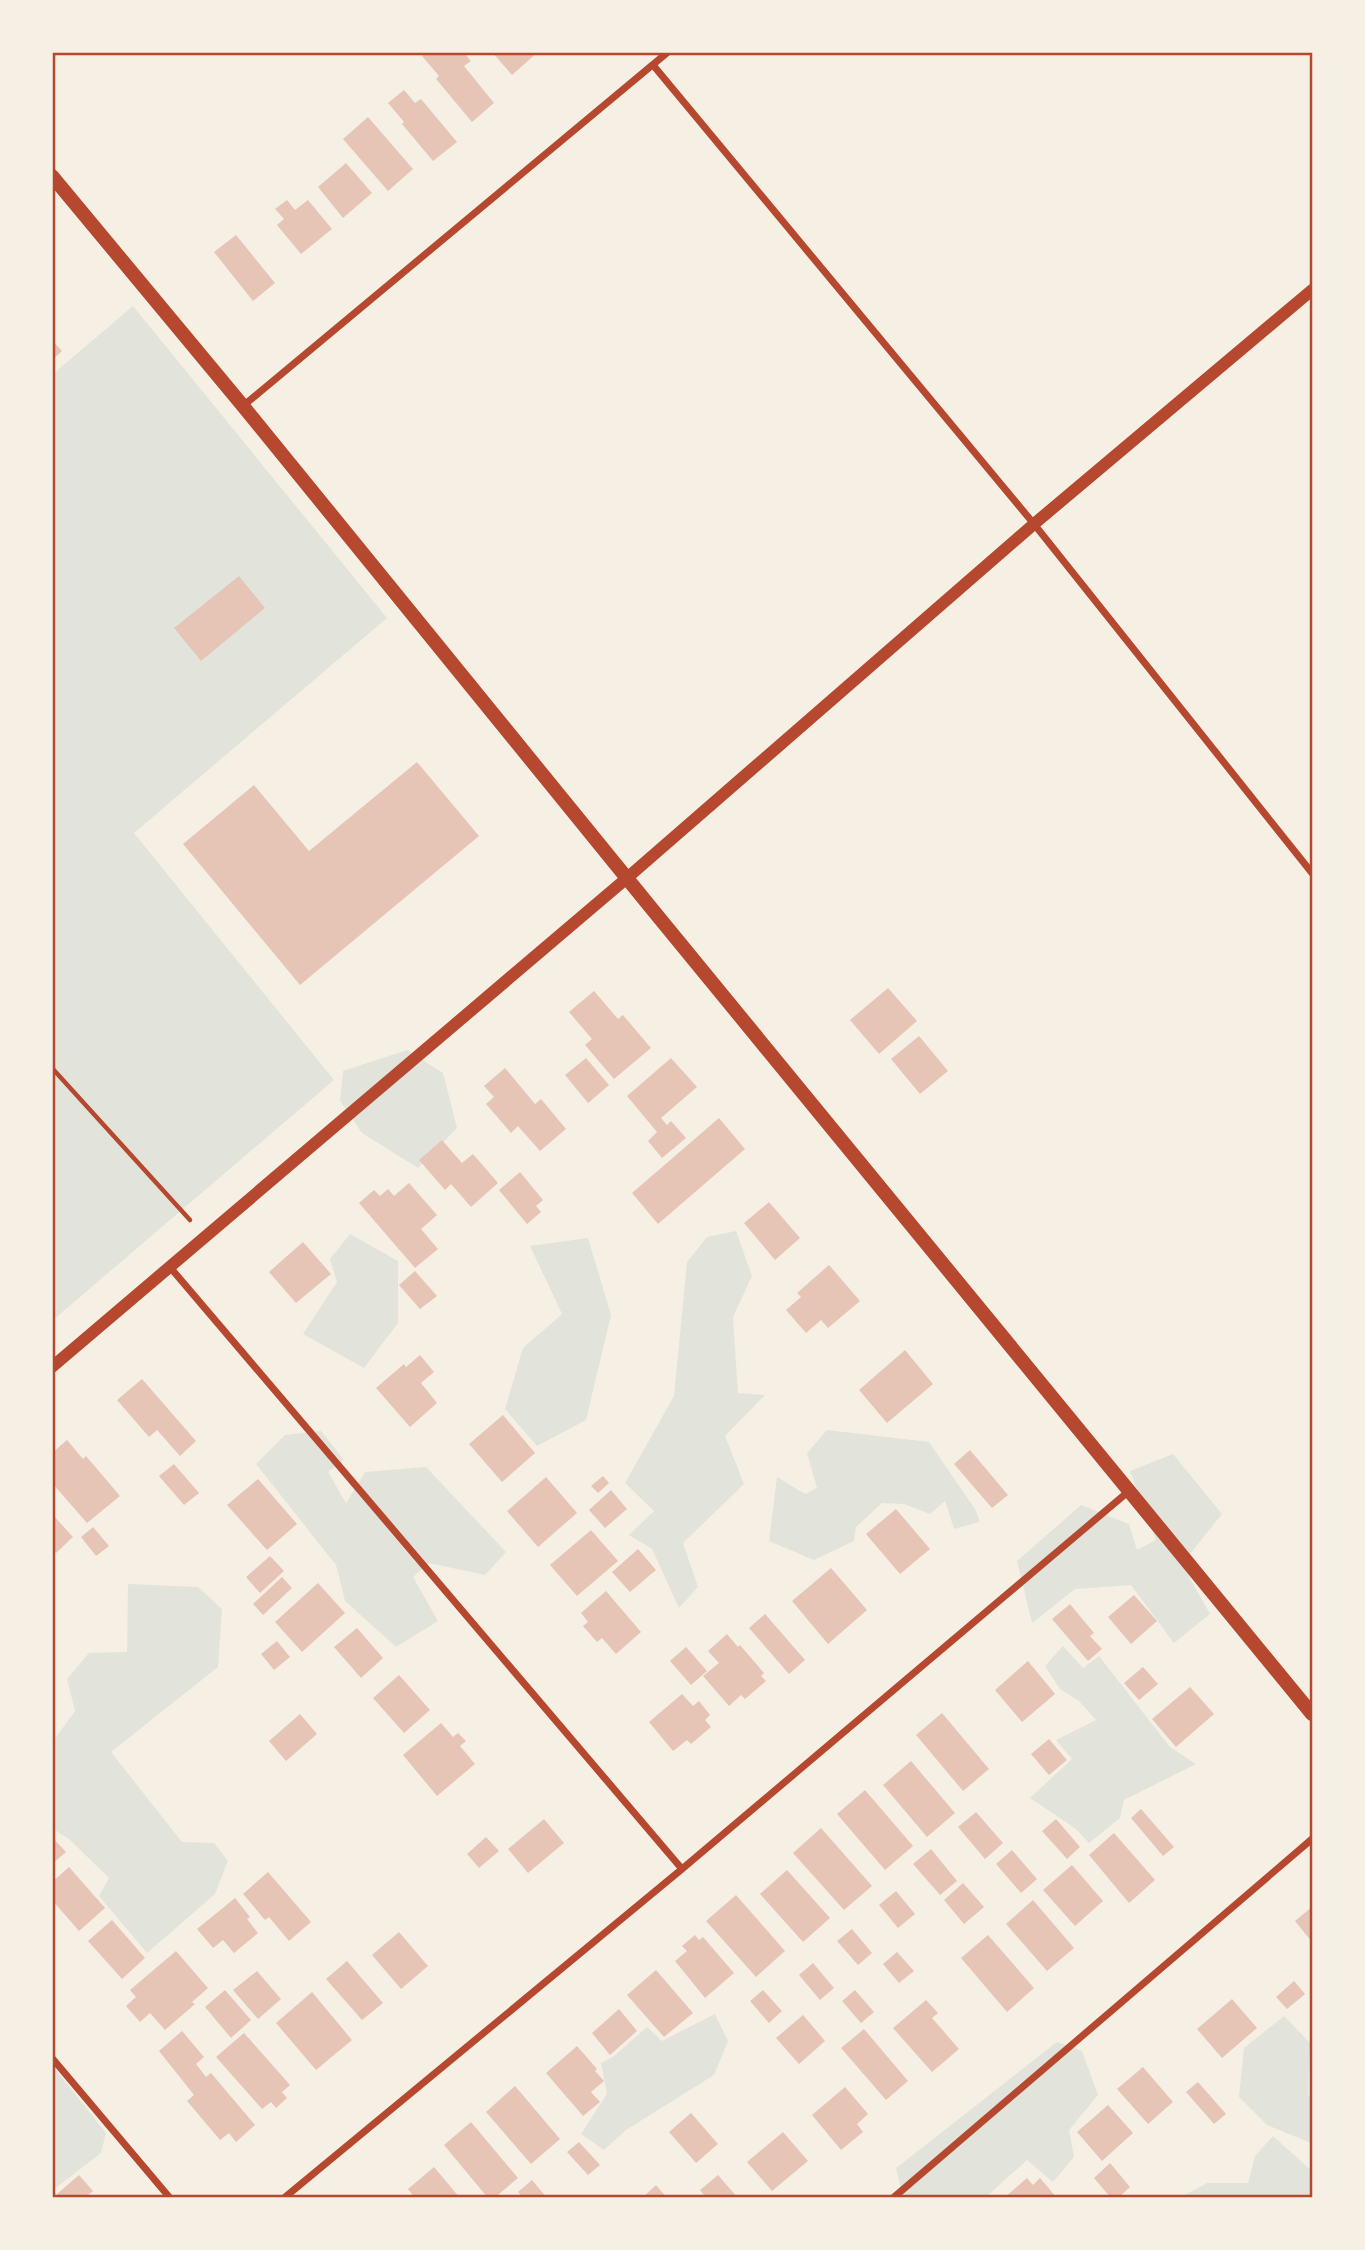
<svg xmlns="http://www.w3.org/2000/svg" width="1365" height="2250" font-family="'DM Sans',sans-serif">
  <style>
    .green { fill: #e2e4dc }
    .building { fill: #e6c5b7 }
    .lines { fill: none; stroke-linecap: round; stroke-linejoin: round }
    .path { stroke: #b5482f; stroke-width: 4.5 }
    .minor { stroke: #b5482f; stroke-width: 7 }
    .tertiary { stroke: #b5482f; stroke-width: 12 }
    .secondary { stroke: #b5482f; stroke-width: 14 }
    .neatline { fill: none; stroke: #b5482f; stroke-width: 2.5 }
  </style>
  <rect width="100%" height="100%" fill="#f6efe4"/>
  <!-- green -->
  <path class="green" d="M133,306L387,618L134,833L334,1080L53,1320V374Z
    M407,1050L443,1073L457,1128L418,1168L362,1133L340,1101L343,1071Z
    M736,1231L752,1276L733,1317L738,1393L765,1395L725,1436L744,1484L683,1543L698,1587L679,1608L652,1549L629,1535L654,1511L625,1483L674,1396L687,1262L707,1237Z
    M350,1234L398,1261V1323L364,1368L303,1334L337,1282L330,1259Z
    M588,1238L611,1315L586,1420L537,1446L505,1409L523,1348L562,1314L530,1246Z
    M827,1430L929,1442L975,1509L980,1522L954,1529L945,1501L930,1514L904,1504L882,1503L856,1527L854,1541L814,1560L769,1541L777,1477L805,1494L817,1488L807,1453Z
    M321,1431L344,1460L328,1472L346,1503L365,1472L426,1467L506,1552L485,1575L429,1563L413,1577L438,1621L396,1647L345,1601L336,1565L256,1464L285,1435Z
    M1173,1454L1222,1514L1182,1564L1210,1614L1174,1643L1131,1585L1075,1589L1032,1623L1017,1561L1081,1505L1129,1524L1137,1550L1156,1540L1130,1471Z
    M128,1584L198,1587L222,1609L218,1667L111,1752L182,1842L214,1843L228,1861L215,1894L147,1953L99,1896L109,1878L69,1839L53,1829V1741L75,1711L67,1679L89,1653L127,1652Z
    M1063,1646L1083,1668L1099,1656L1170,1747L1196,1764L1124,1800L1120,1818L1089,1843L1076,1829L1030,1798L1072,1759L1056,1740L1096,1720L1079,1701L1060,1689L1045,1666Z
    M715,2014L728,2041L714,2075L626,2130L604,2150L581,2134L607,2094L601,2063L614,2056L647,2027L662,2041Z
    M1284,2016L1310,2043L1308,2094L1312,2099L1311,2143L1267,2125L1239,2097L1244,2048Z
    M1057,2042L1082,2051L1098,2095L1069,2130L1074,2157L1053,2182L1027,2160L986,2197H903L896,2168Z
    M53,2066L106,2133L101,2153L53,2190Z
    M1273,2136L1312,2171V2197H1181L1207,2183H1248L1255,2156Z"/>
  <!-- building -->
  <path class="building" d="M426,52H463L471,61L464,66L494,103L472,122L436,79L439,76L422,56Z
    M492,52H538L512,75Z
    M404,90L415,103L421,99L457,142L433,161L402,124L404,122L388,103Z
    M368,117L413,169L388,191L343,139Z
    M346,163L372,193L343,218L318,187Z
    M287,200L295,210L308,200L332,229L301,254L277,225L284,219L275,209Z
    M236,235L275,283L253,301L214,252Z
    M52,340L62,351L52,360Z
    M239,576L265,608L201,661L174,628Z
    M417,762L479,836L300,985L183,844L254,785L309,851Z
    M888,988L917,1021L879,1054L850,1020Z
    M594,991L618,1019L623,1015L651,1048L614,1079L585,1045L592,1039L569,1012Z
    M919,1036L948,1071L920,1094L891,1059Z
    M586,1058L609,1085L588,1103L565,1075Z
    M671,1058L697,1087L661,1118L667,1125L671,1121L686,1138L662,1158L648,1141L657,1132L627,1096Z
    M505,1068L535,1104L541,1099L566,1129L540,1151L518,1126L511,1133L486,1104L494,1097L484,1086Z
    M719,1118L745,1149L658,1224L632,1193Z
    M442,1140L462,1163L473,1154L498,1183L471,1207L451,1184L445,1190L419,1160Z
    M520,1172L543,1200L536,1206L541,1212L527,1224L499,1190Z
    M409,1183L437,1215L421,1229L438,1249L415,1268L359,1203L374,1190L380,1196L388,1189L394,1196Z
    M769,1202L800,1238L775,1260L744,1223Z
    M303,1242L331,1274L296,1303L269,1272Z
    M829,1265L860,1301L828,1328L821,1320L806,1333L786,1310L801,1297L797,1293Z
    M415,1271L437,1296L420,1309L399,1285Z
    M905,1350L933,1384L887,1423L859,1390Z
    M420,1355L434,1372L421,1383L437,1403L410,1427L376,1388L404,1364L406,1367Z
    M142,1379L196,1441L180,1456L157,1430L149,1437L117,1400Z
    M503,1415L535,1453L502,1482L469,1444Z
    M67,1440L83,1459L86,1456L120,1496L87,1523L52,1483V1453Z
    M970,1450L1008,1495L992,1508L954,1464Z
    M174,1464L199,1493L184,1505L159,1476Z
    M603,1476L609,1483L598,1493L591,1486Z
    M546,1477L577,1513L538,1547L507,1511Z
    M258,1479L297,1524L267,1550L227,1505Z
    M611,1490L627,1509L605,1528L589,1510Z
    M896,1509L930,1549L900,1574L866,1534Z
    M52,1514L73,1537L56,1553L52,1549Z
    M93,1527L109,1546L96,1556L81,1537Z
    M591,1530L618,1561L577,1596L550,1565Z
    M638,1549L656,1570L630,1592L612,1572Z
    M270,1556L284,1571L260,1593L246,1577Z
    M831,1568L867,1610L828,1644L792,1601Z
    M282,1577L292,1588L263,1615L253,1604Z
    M318,1583L345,1613L302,1652L275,1622Z
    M606,1591L641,1632L616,1654L602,1638L597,1642L583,1626L588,1622L581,1613Z
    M1134,1595L1157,1621L1131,1644L1108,1617Z
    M1070,1604L1094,1633L1090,1636L1102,1649L1088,1661L1052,1619Z
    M765,1614L805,1660L789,1674L749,1628Z
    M357,1628L383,1658L361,1678L334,1647Z
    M727,1634L738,1647L740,1645L764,1673L761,1676L766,1681L745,1699L741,1695L729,1706L703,1676L719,1663L708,1651Z
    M277,1641L290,1657L274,1670L261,1654Z
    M686,1647L707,1671L691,1685L670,1661Z
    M1028,1661L1055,1694L1022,1722L995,1690Z
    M1143,1667L1158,1684L1139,1700L1124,1683Z
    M399,1675L430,1710L404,1733L373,1698Z
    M1190,1687L1214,1714L1176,1747L1152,1719Z
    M682,1694L693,1706L699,1701L710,1715L705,1720L711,1727L691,1744L687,1740L673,1751L649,1722Z
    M942,1713L989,1769L963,1791L916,1735Z
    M300,1714L317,1734L286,1761L269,1741Z
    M441,1723L453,1737L458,1733L466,1741L460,1746L475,1764L437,1796L403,1755Z
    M1049,1739L1067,1760L1049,1775L1031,1754Z
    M911,1761L955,1813L927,1837L883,1785Z
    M865,1790L913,1846L885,1870L837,1814Z
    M1141,1809L1174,1847L1163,1856L1131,1818Z
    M976,1812L1003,1843L985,1859L958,1827Z
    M544,1819L564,1843L528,1873L508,1849Z
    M1056,1819L1080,1847L1067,1859L1042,1831Z
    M821,1828L872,1886L844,1910L793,1853Z
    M1114,1833L1155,1880L1129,1903L1089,1855Z
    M52,1837L66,1852L52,1864Z
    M486,1837L499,1851L479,1868L467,1854Z
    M931,1849L957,1881L940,1895L913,1864Z
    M1012,1850L1037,1879L1021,1893L996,1864Z
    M1072,1865L1103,1901L1075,1926L1043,1890Z
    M69,1867L105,1908L79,1931L52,1900V1882Z
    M787,1870L830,1918L803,1942L760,1894Z
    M268,1872L311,1922L289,1941L269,1917L265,1920L243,1894Z
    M963,1883L984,1907L964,1924L944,1900Z
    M896,1891L915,1914L898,1928L879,1905Z
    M736,1895L785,1951L756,1977L706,1921Z
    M235,1898L250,1917L247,1919L258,1933L234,1953L223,1940L213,1948L197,1929Z
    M1033,1900L1074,1948L1047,1971L1006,1924Z
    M1312,1907V1942L1295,1921Z
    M112,1920L145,1958L122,1979L88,1941Z
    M852,1929L872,1953L858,1965L837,1941Z
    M399,1932L428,1966L401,1989L372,1955Z
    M695,1935L699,1940L703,1937L734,1973L705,1998L675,1961L687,1951L682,1946Z
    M988,1935L1034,1988L1007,2012L961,1958Z
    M176,1951L208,1988L192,2002L195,2004L165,2030L150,2013L140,2022L126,2006L136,1997L130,1990Z
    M897,1952L914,1971L899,1983L883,1964Z
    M347,1961L383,2003L362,2020L326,1979Z
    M813,1963L834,1988L820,2000L799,1975Z
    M656,1970L693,2013L664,2037L627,1995Z
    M257,1971L281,1999L258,2019L233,1990Z
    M1294,1981L1305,1994L1287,2009L1276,1997Z
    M225,1990L251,2020L231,2038L205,2007Z
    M763,1990L782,2011L769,2023L750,2001Z
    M855,1990L874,2012L861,2023L842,2001Z
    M312,1992L352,2040L316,2070L276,2023Z
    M1232,1999L1257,2028L1222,2058L1197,2029Z
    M926,2000L938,2013L932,2018L959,2049L932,2072L893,2028Z
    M619,2009L637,2031L610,2055L592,2033Z
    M803,2015L825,2041L799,2064L776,2038Z
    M864,2029L908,2081L886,2100L841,2048Z
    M182,2031L204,2057L196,2064L206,2077L211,2073L255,2125L236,2142L229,2133L220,2140L187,2101L194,2095L159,2051Z
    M244,2033L290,2085L282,2092L287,2098L276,2108L271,2102L262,2109L216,2057Z
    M577,2046L597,2069L595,2071L604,2081L591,2092L600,2102L583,2116L546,2073Z
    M1143,2067L1173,2102L1148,2124L1117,2089Z
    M1198,2082L1226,2114L1214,2124L1186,2092Z
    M515,2086L560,2139L531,2164L486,2112Z
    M845,2087L868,2114L857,2124L863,2132L841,2150L812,2115Z
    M1108,2105L1133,2133L1102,2161L1077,2132Z
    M691,2113L718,2144L696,2163L669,2132Z
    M471,2122L518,2178L494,2198H488L444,2145Z
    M783,2132L808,2161L772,2191L747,2162Z
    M579,2142L600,2165L588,2175L567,2152Z
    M1110,2163L1130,2187L1118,2198H1111L1094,2178Z
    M434,2167L460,2198H415L408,2189Z
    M79,2175L93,2191L85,2198H60L57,2194Z
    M718,2175L738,2198H701L704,2195L700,2190Z
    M1027,2178L1033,2185L1040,2178L1057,2198H1004Z
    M532,2180L547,2198H523L518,2192Z
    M656,2185L667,2198H642Z"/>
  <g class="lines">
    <!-- path -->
    <path class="path" d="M52,1068L190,1220"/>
    <!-- minor -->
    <path class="minor" d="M653,65L1034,524L1312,873
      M243,406L668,52
      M169,1266L682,1869
      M52,2058L170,2198
      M284,2198L682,1869L1129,1491
      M893,2198L1312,1839"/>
    <!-- tertiary -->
    <path class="tertiary" d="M52,1367L627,878L1034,524L1312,290"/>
    <!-- secondary -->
    <path class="secondary" d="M52,176L243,406L652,909L1312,1714"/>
  </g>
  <!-- border -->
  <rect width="1365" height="2250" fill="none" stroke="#f6efe4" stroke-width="108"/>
  <rect x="54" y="54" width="1257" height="2142" class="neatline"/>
</svg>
